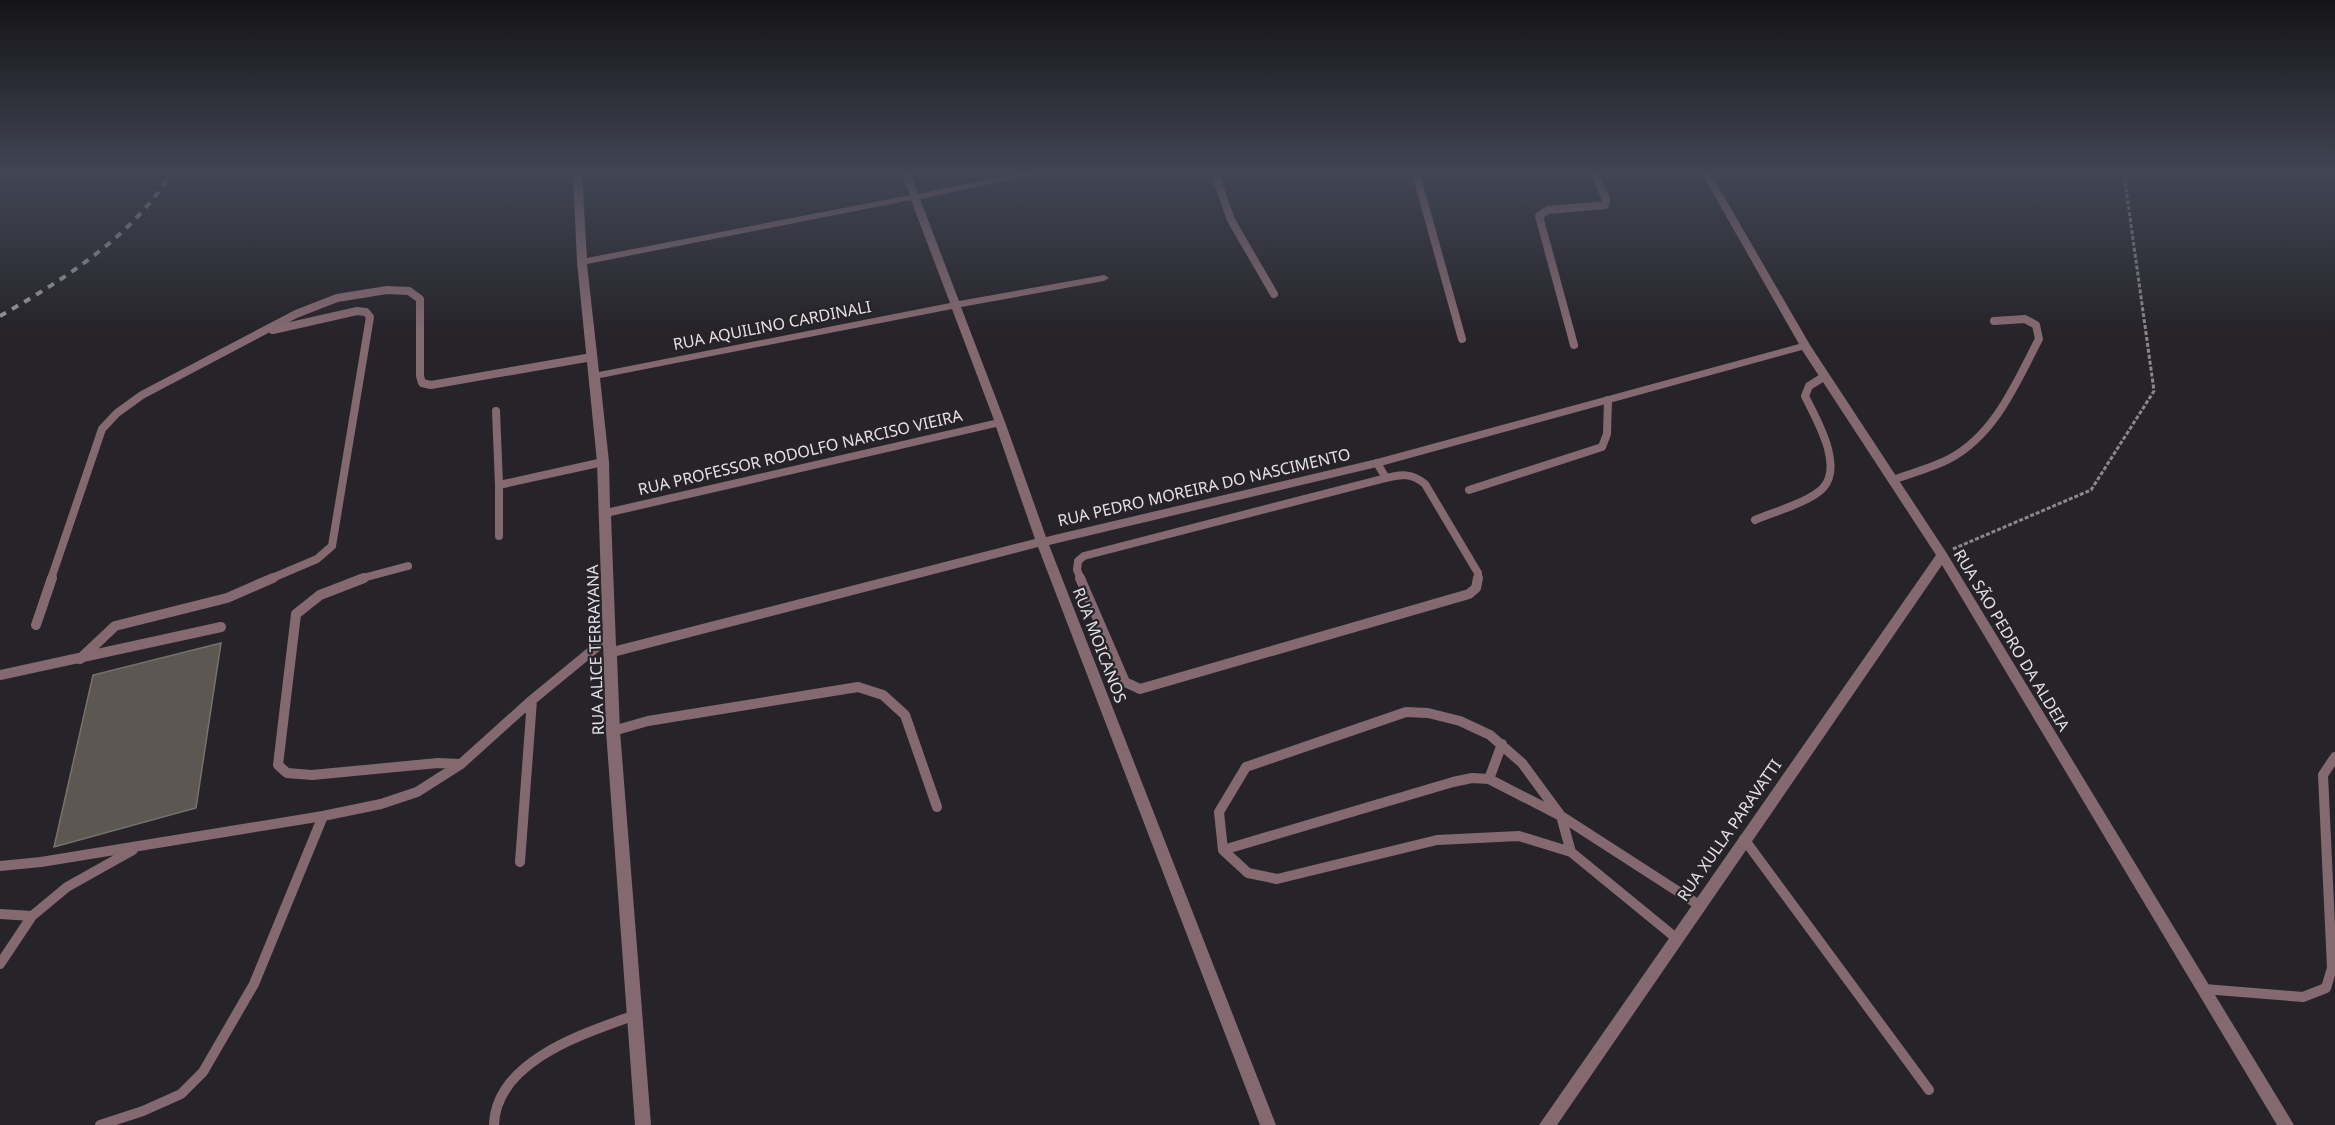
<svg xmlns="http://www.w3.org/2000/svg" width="2335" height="1125" font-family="'Noto Sans',sans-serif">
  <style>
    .building { fill: #5c5751; stroke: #78726c; stroke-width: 1.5 }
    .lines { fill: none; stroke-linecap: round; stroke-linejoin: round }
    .path { stroke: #8a888c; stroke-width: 3; stroke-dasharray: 4 2; stroke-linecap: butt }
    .service-far1 { stroke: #856970; stroke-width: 8 }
    .service { stroke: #856970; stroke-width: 10 }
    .minor { fill: #856970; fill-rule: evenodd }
    .rail { stroke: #99979b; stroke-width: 4; stroke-dasharray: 7 7; stroke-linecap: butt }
    .labels { text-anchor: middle; stroke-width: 4.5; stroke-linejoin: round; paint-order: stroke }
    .street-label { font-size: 16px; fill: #e3e1e5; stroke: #262429 }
  </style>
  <rect width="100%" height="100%" fill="#262429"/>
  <!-- building -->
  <path class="building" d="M221,643L196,808L54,847L93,675Z"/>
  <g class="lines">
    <!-- path -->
    <path class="path" d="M1953,549L2091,490L2154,391L2124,174"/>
    <!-- service-far1 -->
    <path class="service-far1" d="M1215,174L1231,220L1274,294
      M1416,174L1462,339
      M1574,345L1539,216L1548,210L1605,205L1606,199L1595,174
      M496,411L499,485L603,462
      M1377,463L1386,478
      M1386,478C1401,474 1412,473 1425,484L1478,573V579
      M1893,480C1911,473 1932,468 1949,459C1995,435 2016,383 2039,339L2036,325L2025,319L1994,321
      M499,485V536
      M1469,490L1602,447L1607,434L1608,400
      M1755,520C1773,512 1810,502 1823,488C1844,465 1816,419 1805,396L1809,386L1825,376
      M51,579L102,429L117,413L142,395L296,314L337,298L387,290L409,291L420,299V376L422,383L431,385L592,357
      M270,579L317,559L332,546L370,317L366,312L357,311L273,330
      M359,579L408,566
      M1081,579L1077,570L1078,561L1084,556L1386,478"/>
    <!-- service -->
    <path class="service" d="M364,578L320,595L296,614L278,765L287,773L312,775L438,763L461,764
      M1080,578L1125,682L1140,689L1469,594L1476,588L1478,578
      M36,625L52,578
      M80,659L115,626L227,598L273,578
      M0,675L221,627
      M613,731L648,721L858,687L883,695L905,715L937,807
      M1489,779L1561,816L1571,852
      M1744,839L1929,1090
      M1223,850L1453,782L1472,778L1489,779L1502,744
      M520,862L532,700
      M0,866L41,862L323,816L381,804L417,792L461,764L532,700L610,636
      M0,914L32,916L0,964
      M32,916L67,887L133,850
      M1676,938L1571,852L1519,836L1437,840L1277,879L1248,873L1223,850L1219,812L1246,767L1406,712L1428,713L1460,721L1490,735L1522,763L1561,816L1699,905
      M2204,989L2303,997L2326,988L2332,968L2323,775L2335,757
      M100,1125L143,1111L181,1094L203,1072L254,984L323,816
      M494,1125C496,1060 586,1033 635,1015"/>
    <!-- minor -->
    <path class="minor" d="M573,174H582L587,258L910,195L902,174H911L918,194L1017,174H1037L920,199L959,301L1104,275L1109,278L1104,281L961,307L1005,422L1046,537L1377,459L1799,344L1702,174H1711L1810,345L1946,552L2294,1125H2277L1942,565L1557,1125H1539L1936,555L1802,350L1377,467L1049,545L1276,1125H1260L1038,547L617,656L620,731L651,1125H635L606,731L597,462L577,262ZM911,200L950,303L599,372L587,264ZM952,309L994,420L610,508L609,462L600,378ZM996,427L1035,539L616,646L611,516Z"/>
    <!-- rail -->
    <path class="rail" d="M0,316C60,282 135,235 170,174"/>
  </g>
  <!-- sky -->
  <linearGradient id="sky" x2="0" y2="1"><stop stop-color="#151417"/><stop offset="0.52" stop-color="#414554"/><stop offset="1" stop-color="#414554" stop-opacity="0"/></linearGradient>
  <rect width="2335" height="332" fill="url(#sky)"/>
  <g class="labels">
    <!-- street labels -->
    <g class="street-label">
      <text transform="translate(772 325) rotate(-11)" y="6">RUA AQUILINO CARDINALI</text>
      <text transform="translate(800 452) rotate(-13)" y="6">RUA PROFESSOR RODOLFO NARCISO VIEIRA</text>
      <text transform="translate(1204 487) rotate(-13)" y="6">RUA PEDRO MOREIRA DO NASCIMENTO</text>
      <text transform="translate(2012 640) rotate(59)" y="6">RUA SÃO PEDRO DA ALDEIA</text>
      <text transform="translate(1100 645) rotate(69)" y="6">RUA MOICANOS</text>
      <text transform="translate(595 650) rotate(-92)" y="6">RUA ALICE TERRAYANA</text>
      <text transform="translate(1729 830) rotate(-55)" y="6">RUA XULLA PARAVATTI</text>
    </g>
  </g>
</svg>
